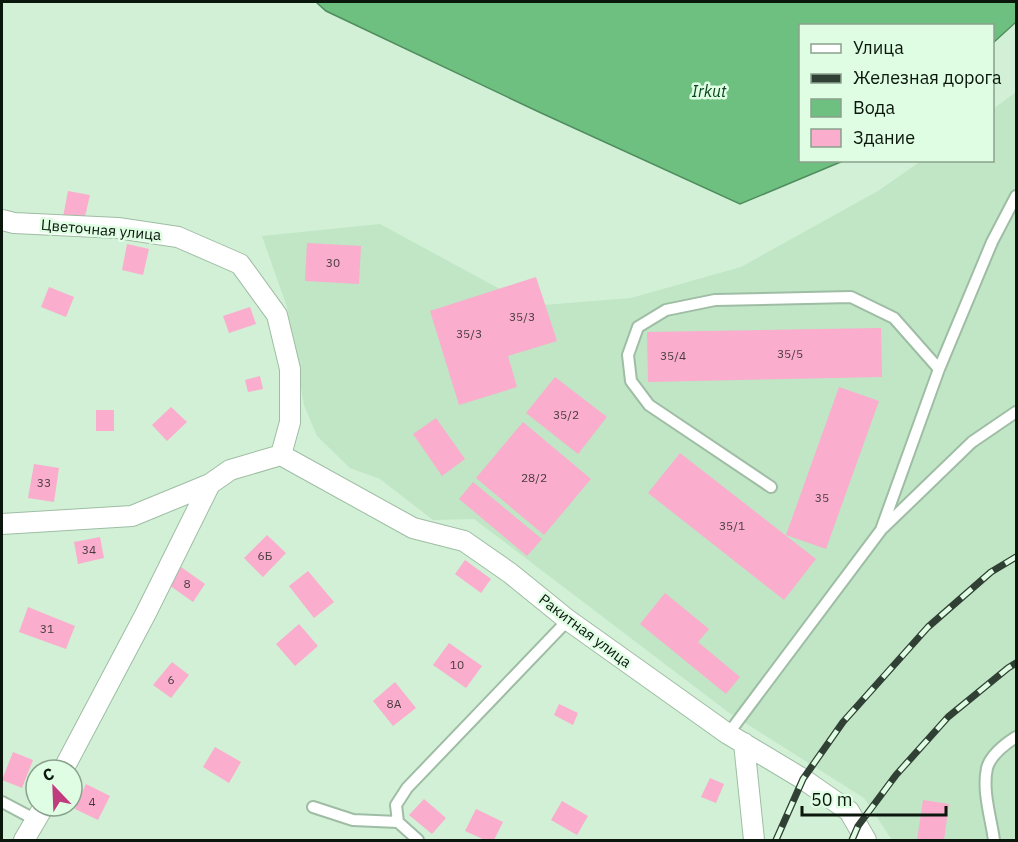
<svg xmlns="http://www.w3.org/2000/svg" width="1018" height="842" font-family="'IBM Plex Sans',sans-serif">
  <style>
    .built { fill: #c0e6c6 }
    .water { fill: #6ec080; stroke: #508d5e; stroke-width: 1.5 }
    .building { fill: #faadcd }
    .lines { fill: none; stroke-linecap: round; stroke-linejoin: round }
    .service-casing { stroke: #9fbda4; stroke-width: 14 }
    .minor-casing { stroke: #9fbda4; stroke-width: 22 }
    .service { stroke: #fff; stroke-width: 10 }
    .minor { stroke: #fff; stroke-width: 20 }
    .rail-casing { stroke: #314034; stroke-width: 7 }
    .rail { stroke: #defde2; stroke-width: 4.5; stroke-dasharray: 14; stroke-linecap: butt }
    .labels { text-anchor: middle; stroke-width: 5; stroke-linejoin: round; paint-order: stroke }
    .number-label { font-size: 12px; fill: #473c3d }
    .street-label { font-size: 15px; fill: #0b160d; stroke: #defde2 }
    .water-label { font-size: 16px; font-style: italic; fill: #07461d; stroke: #defde2 }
  </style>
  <rect width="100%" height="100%" fill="#d1f0d5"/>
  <!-- built -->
  <path class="built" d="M1016,92V840H892L864,798L728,712L474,519L433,520L380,479L350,468L317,436L304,405L287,307L262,236L380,224L531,306L631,298L741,267L878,191L921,161L992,160L993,109Z"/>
  <!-- water -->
  <path class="water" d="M316,2H1016V22L993,43L992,26H800V160L843,161L740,204L539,112L326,11Z"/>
  <!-- building -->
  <path class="building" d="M68,191L90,195L84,221L63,217Z
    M307,243L361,246L359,284L305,281Z
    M127,244L149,249L143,275L122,270Z
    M536,277L557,341L508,356L517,387L459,405L430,311Z
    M49,287L74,297L66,317L41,307Z
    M250,307L256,324L229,333L223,316Z
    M881,328L882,377L648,382L647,332Z
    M260,376L263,389L248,392L245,380Z
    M555,377L607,417L578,454L526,413Z
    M839,387L879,401L826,549L786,535Z
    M171,407L187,422L167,441L152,425Z
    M96,410H114V431H96Z
    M436,418L465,459L442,476L413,434Z
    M523,422L591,479L544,535L476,478Z
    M680,453L816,559L784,600L648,493Z
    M34,464L59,468L54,502L28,498Z
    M473,482L542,539L527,556L459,499Z
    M267,535L286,553L263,577L244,558Z
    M100,537L104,558L78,564L74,542Z
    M465,560L491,579L481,593L455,574Z
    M181,567L205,584L193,602L169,585Z
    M308,571L334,602L314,618L289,586Z
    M665,593L709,629L698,642L740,677L726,694L640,624Z
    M28,607L75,626L66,649L19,632Z
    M299,624L318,646L295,666L276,644Z
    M449,643L482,666L466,688L433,665Z
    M172,662L189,675L171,698L153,685Z
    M395,682L416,708L393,726L373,701Z
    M559,704L578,713L573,725L554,715Z
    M215,747L241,762L229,783L203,767Z
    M13,752L33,760L22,788L2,780Z
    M710,778L724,784L716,803L701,797Z
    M86,784L110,796L98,820L75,809Z
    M424,799L446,818L432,834L409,815Z
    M923,800L949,804L944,840H917Z
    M562,801L588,816L577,835L551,820Z
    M476,809L503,822L494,840H485L465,831Z"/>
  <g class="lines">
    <defs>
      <path id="service" d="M771,487L649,405L631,381L628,355L638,327L666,310L715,300L851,297L894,318L939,369
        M883,528L972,442L1016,412
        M728,734L881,530L939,369L992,242L1016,196
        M2,802L36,820
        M313,807L353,820L398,822
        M418,840L398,822L396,805L407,788L568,620
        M994,840C991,818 982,791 987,768C991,754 1005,744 1016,737"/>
      <path id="minor" d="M2,220L14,223L118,228L178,237L240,264L277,315L290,369V422L281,455
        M281,455L413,528L464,541L510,573L568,620L728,734L803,779L849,811L866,840
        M2,524L132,516L210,484
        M744,743L754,840
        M63,770L146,613L210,484L230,470L281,455
        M24,840L44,806"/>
    </defs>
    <!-- service casing -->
    <use href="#service" class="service-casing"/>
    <!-- minor casing -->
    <use href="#minor" class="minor-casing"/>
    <!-- service -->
    <use href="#service" class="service"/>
    <!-- minor -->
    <use href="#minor" class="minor"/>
    <defs>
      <path id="rail" d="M776,840L803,779L843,722L928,627L991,572L1016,557
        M852,840L858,826L896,775L948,717L1008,668L1016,663"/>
    </defs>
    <!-- rail casing -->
    <use href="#rail" class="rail-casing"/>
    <!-- rail -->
    <use href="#rail" class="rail"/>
  </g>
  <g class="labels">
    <!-- number labels -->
    <g class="number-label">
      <text x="333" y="267">30</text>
      <text x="522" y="321">35/3</text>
      <text x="469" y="338">35/3</text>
      <text x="790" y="358">35/5</text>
      <text x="673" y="360">35/4</text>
      <text x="566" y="419">35/2</text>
      <text x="534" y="482">28/2</text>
      <text x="44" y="487">33</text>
      <text x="822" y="502">35</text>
      <text x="732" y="530">35/1</text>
      <text x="89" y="554">34</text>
      <text x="265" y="560">6Б</text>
      <text x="187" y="588">8</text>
      <text x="47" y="633">31</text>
      <text x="457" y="669">10</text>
      <text x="171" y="684">6</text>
      <text x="394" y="708">8А</text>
      <text x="92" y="806">4</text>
    </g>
    <!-- street labels -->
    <g class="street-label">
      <text transform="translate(101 230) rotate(5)" y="5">Цветочная улица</text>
      <text transform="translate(585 631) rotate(37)" y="5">Ракитная улица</text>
    </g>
    <!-- water labels -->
    <g class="water-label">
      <text x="709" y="97">Irkut</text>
    </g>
  </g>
  <!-- border -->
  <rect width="1018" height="842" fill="none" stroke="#0b160d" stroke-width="6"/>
  <!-- legend -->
  <rect x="799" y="24" width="195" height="138" fill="#defde2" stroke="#8aa18d" stroke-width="1.5"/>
  <rect x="811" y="44" width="30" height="9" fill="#ffffff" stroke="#8aa18d" stroke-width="1.5"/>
  <text x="853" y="54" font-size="18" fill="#0b160d">Улица</text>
  <rect x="811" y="74" width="30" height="9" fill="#314034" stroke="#8aa18d" stroke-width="1.5"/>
  <text x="853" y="84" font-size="18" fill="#0b160d">Железная дорога</text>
  <rect x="811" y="99" width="30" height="18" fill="#6ec080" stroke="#8aa18d" stroke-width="1.5"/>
  <text x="853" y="114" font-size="18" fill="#0b160d">Вода</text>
  <rect x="811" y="129" width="30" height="18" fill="#faadcd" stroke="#8aa18d" stroke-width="1.5"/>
  <text x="853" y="144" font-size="18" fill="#0b160d">Здание</text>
  <!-- north arrow -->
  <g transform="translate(54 788) rotate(337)"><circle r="28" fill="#defde2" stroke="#8aa18d" stroke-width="1.5"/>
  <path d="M0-4.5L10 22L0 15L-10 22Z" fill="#c03c7f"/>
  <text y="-9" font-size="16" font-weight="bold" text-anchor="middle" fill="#0b160d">С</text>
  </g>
  <!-- scale -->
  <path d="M802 806v9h144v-9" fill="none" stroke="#0b160d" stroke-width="3"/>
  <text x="811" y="806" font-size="18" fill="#0b160d" stroke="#defde2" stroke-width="4.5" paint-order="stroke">50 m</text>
</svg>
